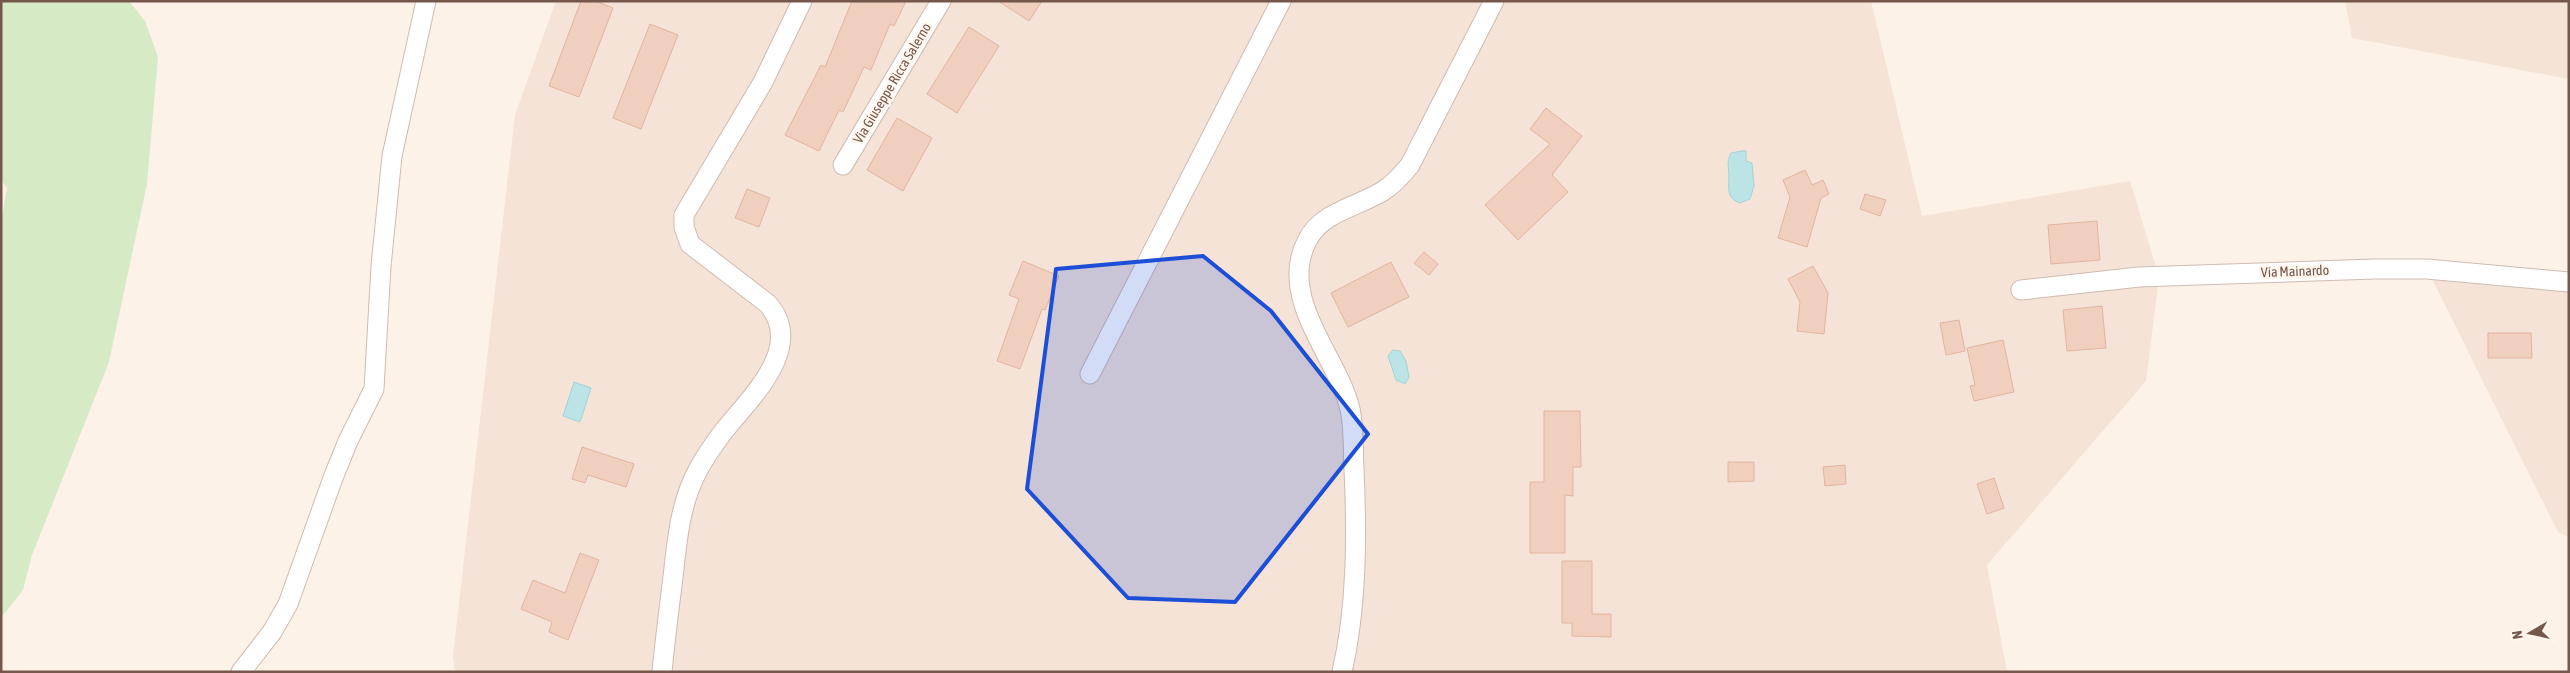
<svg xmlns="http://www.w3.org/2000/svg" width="2570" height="673" font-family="'Asap Condensed',sans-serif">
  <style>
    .residential { fill: #f4e3d6 }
    .green { fill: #d7eac6 }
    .water { fill: #bce3e5; stroke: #a2d4d7 }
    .building { fill: #f1cfbf; stroke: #e3b4a0 }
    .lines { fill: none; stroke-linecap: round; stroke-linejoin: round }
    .minor-casing { stroke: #d0bbb0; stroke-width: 21 }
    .minor { stroke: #fff; stroke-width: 19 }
    .marked { fill: #1d4ed8; fill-opacity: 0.2; stroke: #1d4ed8; stroke-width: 4; stroke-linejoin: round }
    .labels { text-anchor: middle; stroke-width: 5; stroke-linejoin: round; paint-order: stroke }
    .street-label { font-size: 14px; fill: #75574c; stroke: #fff6ee }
  </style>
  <rect width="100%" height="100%" fill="#fcf2e7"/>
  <!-- residential -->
  <path class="residential" d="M556,1H1871L1922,216L2130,181L2159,277L2146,381L1987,565L2007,672H455L453,656L515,115Z
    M2345,1H2569V79L2352,38Z
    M2427,269L2569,280V537L2558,532Z"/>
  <!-- green -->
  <path class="green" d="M1,1H129L145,21L158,57L147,184L109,362L32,555L23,590L1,618V222L7,188L1,180Z"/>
  <!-- water -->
  <path class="water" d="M1742,151H1746V161L1752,163L1754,186L1750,199L1740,203C1726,198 1729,188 1729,177C1729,168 1726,162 1731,153Z
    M1393,350L1400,351L1406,361L1409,377L1405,384L1396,380L1388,356Z
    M574,382L591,388L580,422L563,416Z"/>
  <!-- building -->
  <path class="building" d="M581,1H595L613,8L579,97L549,86Z
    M852,1H906L894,26L890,24L871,70L864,67L843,112L839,110L819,151L785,135L821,65L825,67Z
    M998,1H1042L1029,21Z
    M650,24L678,35L641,129L613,118Z
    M969,27L999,46L957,113L927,94Z
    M1546,108L1582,136L1552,175L1568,192L1518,240L1485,205L1550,144L1530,129Z
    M897,118L932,138L903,191L867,170Z
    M1805,170L1812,185L1823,180L1829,194L1821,198L1807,247L1778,238L1790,197L1783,180Z
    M747,189L770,198L759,227L735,218Z
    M1865,194L1886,200L1880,216L1860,209Z
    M2097,221L2100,260L2051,264L2048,225Z
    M1424,252L1438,264L1429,275L1414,263Z
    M1023,261L1059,276L1045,310L1042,309L1020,369L997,361L1019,299L1009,295Z
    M1391,262L1409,297L1348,327L1331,293Z
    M1813,266L1828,293L1824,334L1797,331L1800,302L1788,279Z
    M2102,306L2106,348L2067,351L2063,310Z
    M1959,320L1965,351L1946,355L1940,323Z
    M2488,333H2531L2532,358H2488Z
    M2003,340L2014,392L1974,401L1970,386L1975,385L1967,348Z
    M1544,411H1580L1581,467H1573V496L1565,495V553H1530V482H1544Z
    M582,447L634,464L626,487L588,475L585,483L572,479Z
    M1728,462H1754V481L1728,482Z
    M1845,465L1846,484L1825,486L1823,467Z
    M1994,478L2004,508L1987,514L1977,484Z
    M580,553L599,560L568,640L549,632L552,622L521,609L533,580L565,593Z
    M1562,561H1592V614H1611V637L1572,636V623H1562Z"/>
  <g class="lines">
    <defs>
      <path id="minor" d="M843,165L941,1
        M2021,290L2139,277L2374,269H2427L2569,282
        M1090,374L1281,1
        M241,672L272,632L288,604L333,478L348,441L374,389L381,266L392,156L426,1
        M662,672C665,640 669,609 673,577C677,541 680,503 698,470C705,457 714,444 723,432C749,399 806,348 768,304L690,244L684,227V215L763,82L802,1
        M1342,672C1357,607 1357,536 1354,469C1353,449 1354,428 1350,409C1337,355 1276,297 1308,239C1322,212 1359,206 1383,191C1394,184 1402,175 1410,165L1494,1"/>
    </defs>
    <!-- minor casing -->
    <use href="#minor" class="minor-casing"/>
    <!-- minor -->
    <use href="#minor" class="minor"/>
  </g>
  <!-- marked area -->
  <path class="marked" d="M1203,256L1271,311L1368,434L1235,602L1128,598L1027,489L1056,269Z"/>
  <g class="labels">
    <!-- street labels -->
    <g class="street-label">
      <text transform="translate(892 83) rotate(-59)" y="5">Via Giuseppe Ricca Salerno</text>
      <text transform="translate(2295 271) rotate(-2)" y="5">Via Mainardo</text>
    </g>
  </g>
  <!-- border -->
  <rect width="2570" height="673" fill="none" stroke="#75574c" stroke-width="5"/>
  <!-- north arrow -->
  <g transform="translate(2530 633) rotate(261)" stroke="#fff6ee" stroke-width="4" paint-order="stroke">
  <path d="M0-4L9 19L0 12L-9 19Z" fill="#75574c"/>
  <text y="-8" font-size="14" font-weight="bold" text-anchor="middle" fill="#75574c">N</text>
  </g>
</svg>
